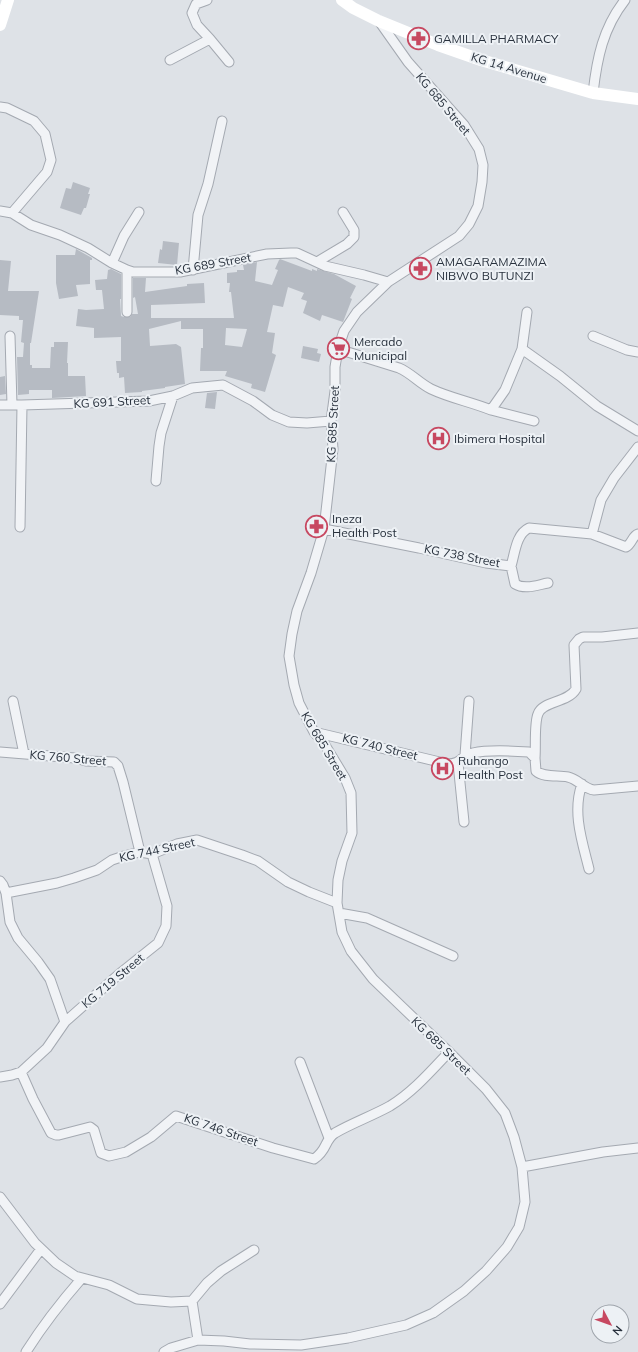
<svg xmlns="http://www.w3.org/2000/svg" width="638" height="1352" font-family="Mulish,sans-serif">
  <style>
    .building { fill: #b6bbc3; fill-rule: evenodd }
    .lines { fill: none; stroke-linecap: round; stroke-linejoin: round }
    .street-casing { stroke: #a4a9b1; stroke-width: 11 }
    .street { stroke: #f1f3f6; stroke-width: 9 }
    .secondary { stroke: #fff; stroke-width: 12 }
    .labels { text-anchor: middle; stroke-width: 4; stroke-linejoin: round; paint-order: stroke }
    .poi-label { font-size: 12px; fill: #28313d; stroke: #edf1f5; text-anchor: start }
    .street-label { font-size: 12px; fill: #28313d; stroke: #edf1f5 }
  </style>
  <rect width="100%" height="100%" fill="#dee2e7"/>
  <!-- building -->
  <path class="building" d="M73,182L90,188L88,194H90L86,208H84L81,215L60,208L66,188L71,189Z
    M163,241L179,243L177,265L158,263L160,249L162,250Z
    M76,249L92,258V260H90V284L76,285L78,296L59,299L56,283V255H75Z
    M280,259L312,271V269L317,271V269L334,274L356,286L350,298L352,299L343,322L322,315L320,321L303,313L307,301L301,299L304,293L288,287L283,307L273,305L267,332L275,333L272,353L276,355L265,392L251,388L252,384L225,376L227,371H200L201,348H203V329H181V321L149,329L150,346L176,344L181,347L185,384L165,387V388L142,391V392L125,393L124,377L119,378V373H117L116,361H121V337L94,338V328L76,326L78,309L86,310L104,309L102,290H96L95,280L107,279L108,270L111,269L121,274V299H120L121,316L124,317H130L132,314H138L135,297L133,298V278H146L145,292L187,286V284L204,283L205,303L151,305V318H234L231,292H229L230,283H227V273L237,272V270H244L243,265L257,262L255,281L272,285L278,270L275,269L279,260ZM226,328L247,329L242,347L225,345Z
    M0,260L11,261L8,291H39L31,343H30V365H32V368H50L51,347H54V342H68L67,363H68V376H85L86,396L52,398V390H29V394L18,395L17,357H23L24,343L21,342L23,320H19V316L0,315Z
    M303,346L318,349L317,353L321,354L319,362L301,358Z
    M5,376L6,394L0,395V377Z
    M217,392L215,409L205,408L207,393Z"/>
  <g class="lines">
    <defs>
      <path id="street" d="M207,0L196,4L192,13L197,25L210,39L229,62
        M170,60L210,39
        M593,93C597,58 603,28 625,0
        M0,107L7,108L34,121L45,134L51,160L47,172L12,213
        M0,211L12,213L31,225L60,235L88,248L112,263L127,270L133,272H180L267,254L291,253H297L325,266L364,275L388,282
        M317,262L347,244L354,237V230L343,212
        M112,263L124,236L139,212
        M127,270V312
        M193,270L198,215L208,184L222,121
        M10,336L12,405
        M593,336L627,350L638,352
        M338,349L399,368C411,373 419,383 431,389C450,398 471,402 491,410L505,390L522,349L527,312
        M522,349L560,376L597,406L638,431
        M0,405H22L149,401L173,396L192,388L223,385L253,401L272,415L289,422L307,423L331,421
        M491,410L534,421
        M156,481L159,446L161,433L173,396
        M20,527L22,405
        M324,529L419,548L486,563L511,566C515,553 516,534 529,528L592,534L626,547C632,544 632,536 638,534
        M592,534L601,500L614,478L638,447
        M511,566L515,584C525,590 537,585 548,583
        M13,701L24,754
        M314,732L448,764C462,764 461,755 473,753C486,750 515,751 529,752L535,758L536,771C544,778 558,775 568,777C578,779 584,789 594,790L638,786
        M0,752L75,758L86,761L114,762L118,766L123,782L140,852
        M465,755L469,701
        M535,758C536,746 534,723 538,714C542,701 568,703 576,689L574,645L579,639L583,637H602L638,633
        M458,763L464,822
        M582,784C572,812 582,841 589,869
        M0,881L3,885L6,893L57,883L74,878L97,870L112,860L124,856L140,852L152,854L177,844L197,840L242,855L258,861L288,882L309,892L337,903
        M6,893L10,922L18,938L38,962L50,979L65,1022
        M339,913L367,918L453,956
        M300,1062L329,1138
        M21,1072L33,1099L51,1133L56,1135H59L90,1127L94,1130L101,1153L109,1156L126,1152L151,1137L176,1116L273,1148L314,1159C328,1150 324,1140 335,1133C352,1123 372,1116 390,1106C413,1092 431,1071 449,1052
        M0,1077L12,1075L21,1072L47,1048L65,1022L118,975L158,943L166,926L167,906L152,854
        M522,1167L603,1152L638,1148
        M0,1197L35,1243L56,1263L75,1276L109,1285L137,1299L171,1302L192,1301L198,1340
        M192,1301L207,1283L221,1271L254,1250
        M0,1304L41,1249
        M26,1352C43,1325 61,1302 82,1278
        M164,1352L171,1348L198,1340L224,1341L250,1344L301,1345L348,1338L406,1325L433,1313L464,1291L486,1271L507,1247L519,1227L525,1202L522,1167L514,1137L505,1113L486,1089L449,1052L373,979L351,951L342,932L337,903L338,880L342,861L352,833L351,793L345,778L325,745L314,732L299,703L294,685L289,656L292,634L297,611L311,573L324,529L333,449L331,421L335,391V367L338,349L344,331L357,312L388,282L459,236L469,224L478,206L482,182L483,165L479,149L464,125L408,62L379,21"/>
    </defs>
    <!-- street casing -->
    <use href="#street" class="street-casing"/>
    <!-- street -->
    <use href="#street" class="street"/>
    <!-- secondary -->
    <path class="secondary" d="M342,0L353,8L379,21L438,45L481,60L593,93L638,99
      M0,25L8,0"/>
  </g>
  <!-- icons -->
  <defs>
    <symbol id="pharmacy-ring" viewBox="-11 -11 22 22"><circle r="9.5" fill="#edf1f5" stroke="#c74861" stroke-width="1.5"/><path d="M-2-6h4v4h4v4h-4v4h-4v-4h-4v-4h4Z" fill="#c74861"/></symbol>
    <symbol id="supermarket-ring" viewBox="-11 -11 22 22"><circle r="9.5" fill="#edf1f5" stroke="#c74861" stroke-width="1.5"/><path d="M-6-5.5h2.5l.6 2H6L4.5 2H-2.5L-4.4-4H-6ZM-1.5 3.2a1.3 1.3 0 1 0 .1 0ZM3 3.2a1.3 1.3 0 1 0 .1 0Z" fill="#c74861"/></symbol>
    <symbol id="hospital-ring" viewBox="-11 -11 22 22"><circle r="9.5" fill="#edf1f5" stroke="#c74861" stroke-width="1.5"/><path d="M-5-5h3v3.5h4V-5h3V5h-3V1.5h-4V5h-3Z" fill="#c74861"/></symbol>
  </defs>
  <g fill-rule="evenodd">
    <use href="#pharmacy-ring" x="406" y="26" width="25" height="25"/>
    <use href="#pharmacy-ring" x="408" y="256" width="25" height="25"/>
    <use href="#supermarket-ring" x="326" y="336" width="25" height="25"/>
    <use href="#hospital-ring" x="426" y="426" width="25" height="25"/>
    <use href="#pharmacy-ring" x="304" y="514" width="25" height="25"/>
    <use href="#hospital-ring" x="430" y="756" width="25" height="25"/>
  </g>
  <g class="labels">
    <!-- poi labels -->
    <g class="poi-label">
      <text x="434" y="43">GAMILLA PHARMACY</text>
      <text x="436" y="266">AMAGARAMAZIMA<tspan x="436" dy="14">NIBWO BUTUNZI</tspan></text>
      <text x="354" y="346">Mercado<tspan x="354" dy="14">Municipal</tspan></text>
      <text x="454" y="443">Ibimera Hospital</text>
      <text x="332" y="523">Ineza<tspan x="332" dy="14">Health Post</tspan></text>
      <text x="458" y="765">Ruhango<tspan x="458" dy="14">Health Post</tspan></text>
    </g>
    <!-- street labels -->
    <g class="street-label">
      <text transform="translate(509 68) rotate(17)" y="4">KG 14 Avenue</text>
      <text transform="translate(443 104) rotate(50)" y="4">KG 685 Street</text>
      <text transform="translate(213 264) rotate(-10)" y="4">KG 689 Street</text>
      <text transform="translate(112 402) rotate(-3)" y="4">KG 691 Street</text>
      <text transform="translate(333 424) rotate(-87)" y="4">KG 685 Street</text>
      <text transform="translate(462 556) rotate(11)" y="4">KG 738 Street</text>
      <text transform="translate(324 746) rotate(59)" y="4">KG 685 Street</text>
      <text transform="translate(380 747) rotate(14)" y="4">KG 740 Street</text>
      <text transform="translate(68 758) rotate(5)" y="4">KG 760 Street</text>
      <text transform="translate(157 850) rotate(-12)" y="4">KG 744 Street</text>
      <text transform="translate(113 981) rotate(-40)" y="4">KG 719 Street</text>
      <text transform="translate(441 1046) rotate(44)" y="4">KG 685 Street</text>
      <text transform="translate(221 1130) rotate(19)" y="4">KG 746 Street</text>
    </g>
  </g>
  <!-- north arrow -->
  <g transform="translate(610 1324) rotate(131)"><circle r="19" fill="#edf1f5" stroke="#9ea4ab"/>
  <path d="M0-3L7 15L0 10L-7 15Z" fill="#c74861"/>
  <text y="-6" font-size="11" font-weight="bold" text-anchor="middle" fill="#28313d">N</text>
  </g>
</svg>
